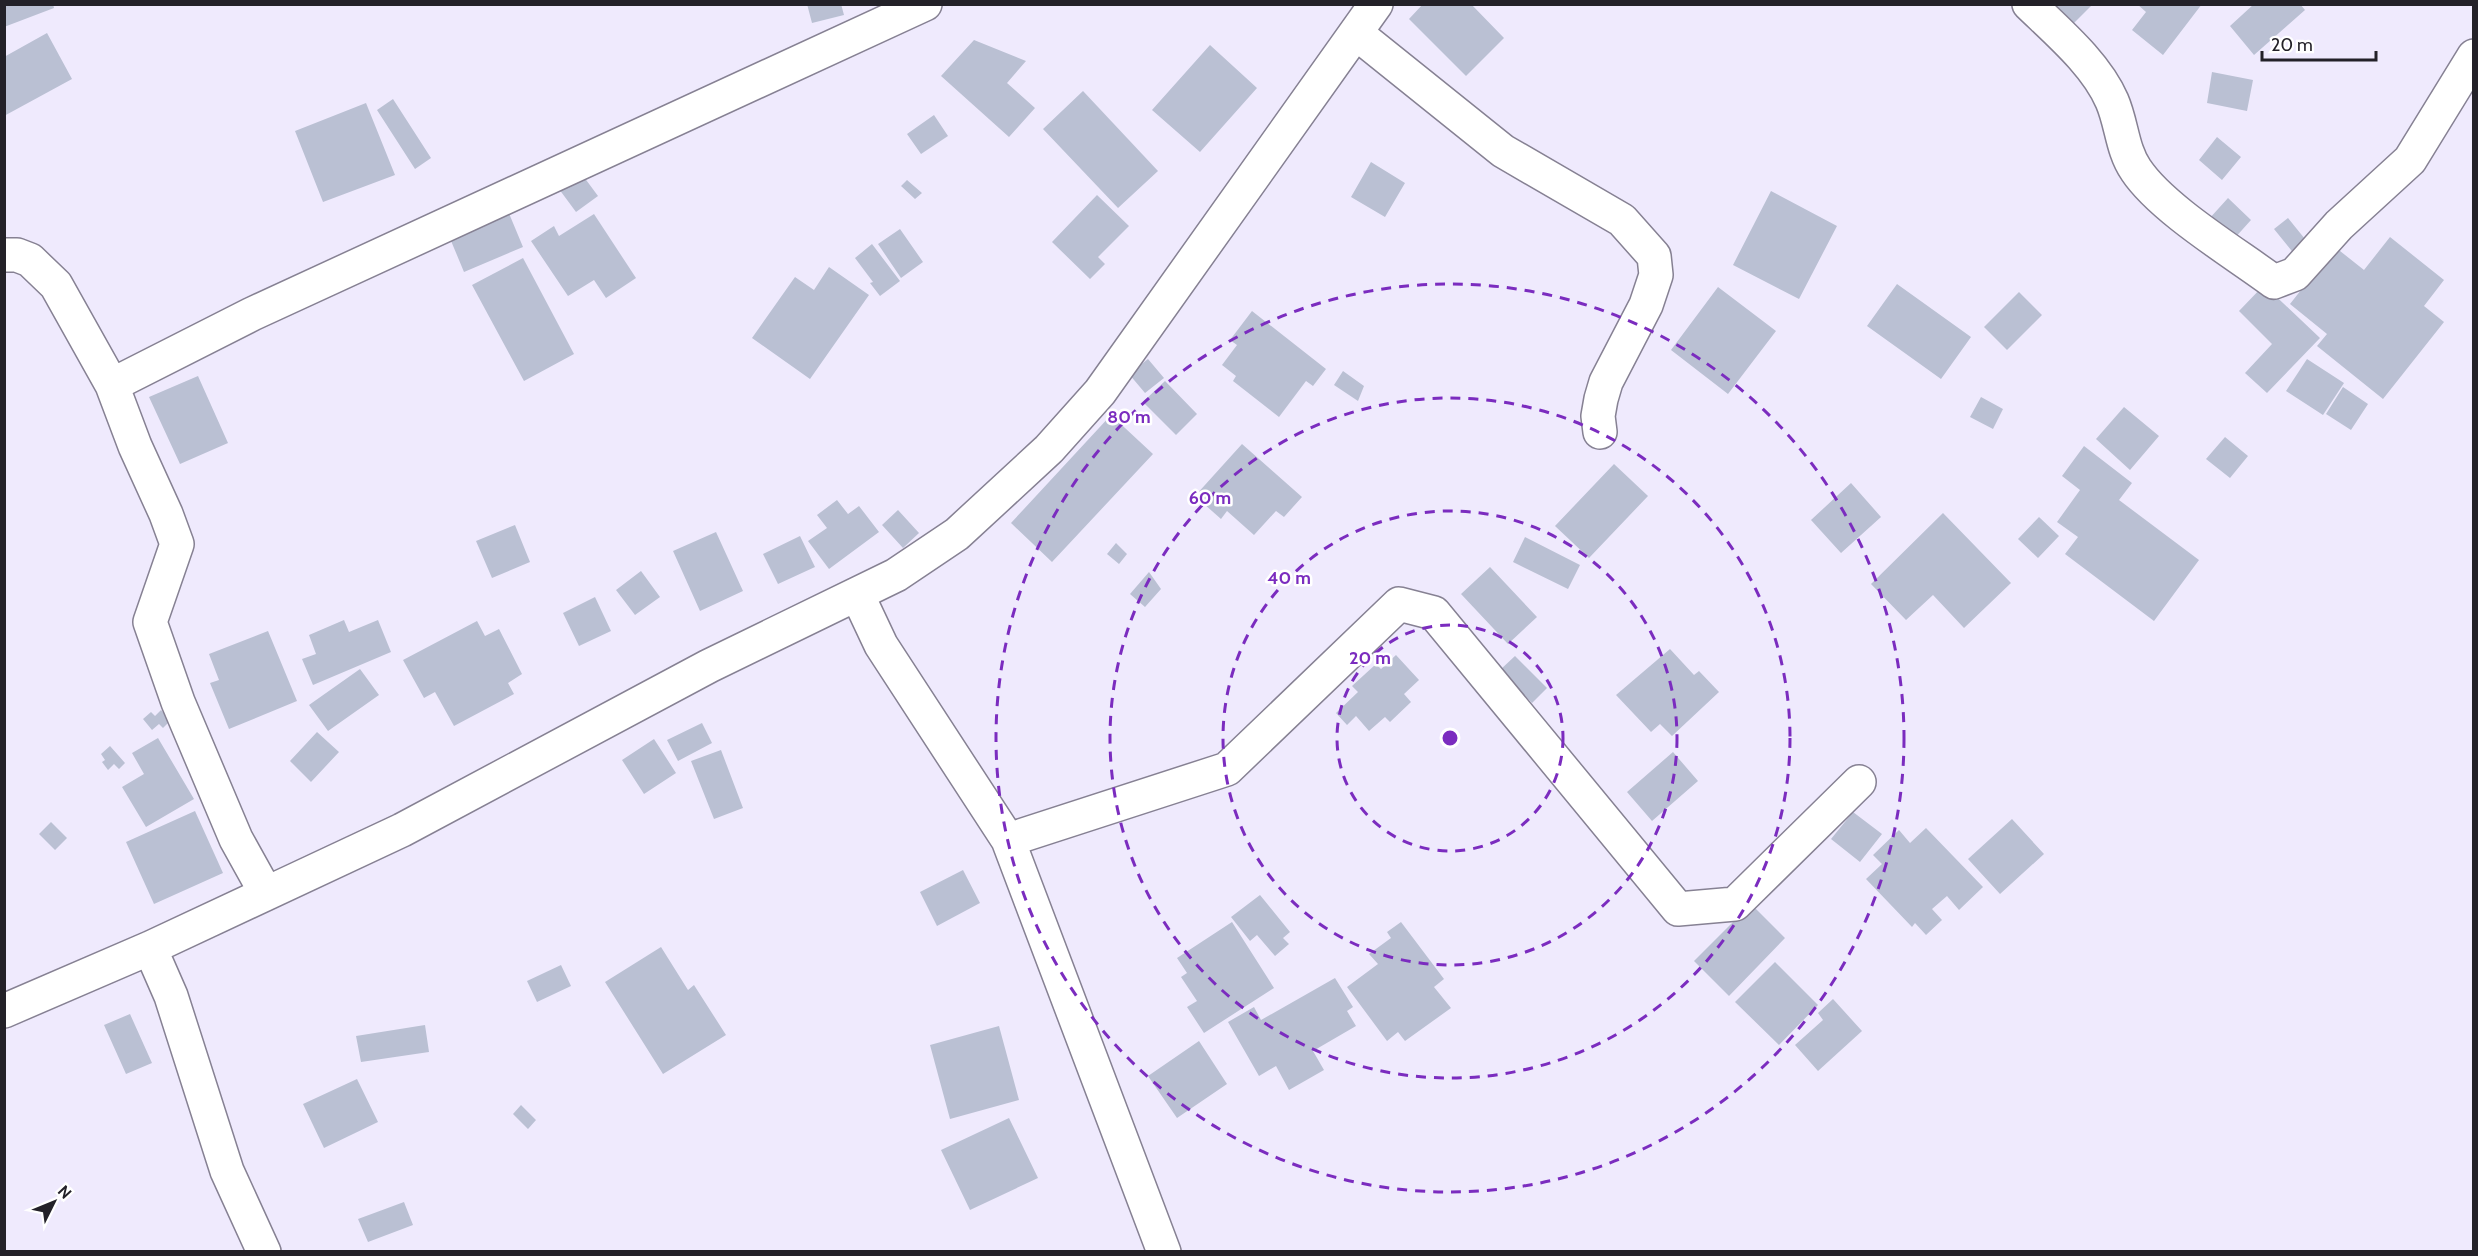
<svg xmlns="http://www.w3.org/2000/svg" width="2478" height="1256" font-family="Cabin,sans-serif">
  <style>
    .building { fill: #bac0d3 }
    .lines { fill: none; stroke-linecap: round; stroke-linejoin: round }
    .minor-casing { stroke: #868193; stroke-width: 36 }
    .minor { stroke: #fff; stroke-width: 33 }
    .ring { fill: none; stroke: #7b2cbf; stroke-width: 3; stroke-dasharray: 10 8 }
    .centre { fill: #7b2cbf; stroke: #fff; stroke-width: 3 }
    .ring-label { font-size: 18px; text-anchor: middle; font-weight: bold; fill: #7b2cbf; stroke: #fff; stroke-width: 5; stroke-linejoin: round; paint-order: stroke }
  </style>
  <rect width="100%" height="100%" fill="#efeafd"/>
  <!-- building -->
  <path class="building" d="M4,4H53L54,8L4,27Z
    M807,4H841L844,15L812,23Z
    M1423,4H1471L1504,38L1466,76L1409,19Z
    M2137,4H2202L2163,55L2132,30L2146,12Z
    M2254,4H2300L2305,10L2254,55L2230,26Z
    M2049,5H2092L2071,26Z
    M47,33L72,79L4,116V57Z
    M974,40L1026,61L1007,83L1035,108L1009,137L941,76Z
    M1210,45L1257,88L1200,152L1152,110Z
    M2212,72L2253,80L2247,111L2207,103Z
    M1083,91L1158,171L1118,208L1043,129Z
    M393,99L431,158L415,169L377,110Z
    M366,103L395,175L323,202L295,131Z
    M934,115L948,136L921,154L907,134Z
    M2217,137L2241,157L2222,180L2199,160Z
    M1371,162L1405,183L1385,217L1351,197Z
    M581,173L598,196L576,212L559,189Z
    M907,180L922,193L915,199L901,186Z
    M1771,191L1837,226L1799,299L1733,265Z
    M1097,195L1129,226L1098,257L1105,264L1090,279L1052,242Z
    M2228,198L2251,220L2233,240L2209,219Z
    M508,211L523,247L464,272L449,236Z
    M594,214L636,278L606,298L594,280L568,296L531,241L554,226L559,236Z
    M2288,218L2309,244L2295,255L2274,229Z
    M900,229L923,262L901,278L878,244Z
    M2390,237L2444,280L2424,306L2444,322L2383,399L2317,346L2327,334L2290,304L2335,247L2364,270Z
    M872,244L900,281L880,296L870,283L873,282L855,258Z
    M523,258L574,354L524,381L472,285Z
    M829,267L869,295L810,379L752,338L795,277L814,290Z
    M1897,284L1971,337L1941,379L1867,326Z
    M2264,285L2320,338L2267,393L2245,373L2272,344L2239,311Z
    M1718,287L1776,331L1728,394L1671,350Z
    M2019,292L2042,315L2007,350L1984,327Z
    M1252,311L1326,369L1313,386L1306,381L1279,417L1233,381L1236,376L1222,365L1237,345L1230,340Z
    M1148,359L1164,378L1145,393L1129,374Z
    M2307,359L2344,383L2323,415L2286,391Z
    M1343,371L1364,386L1358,401L1334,385Z
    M198,376L228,443L180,464L149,397Z
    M1165,381L1197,414L1176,435L1143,402Z
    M2343,387L2368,404L2351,430L2326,414Z
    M1981,397L2003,409L1993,429L1970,417Z
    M2124,407L2159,436L2130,470L2096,439Z
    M1111,415L1153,454L1052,562L1011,523Z
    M2225,437L2248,456L2230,478L2206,459Z
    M1242,444L1302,497L1284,517L1276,511L1254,535L1227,511L1221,519L1195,496Z
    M2084,446L2132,483L2119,500L2199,560L2154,621L2065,554L2078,537L2057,522L2080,490L2062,476Z
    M1614,464L1648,496L1589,558L1555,526Z
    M1851,483L1881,517L1841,553L1811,520Z
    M837,500L848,514L859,506L879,532L829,569L808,541L827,528L817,515Z
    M898,510L919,533L903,548L882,525Z
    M1943,513L2011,583L1964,628L1933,595L1906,620L1871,584Z
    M2039,517L2059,536L2038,558L2018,539Z
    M515,525L530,562L492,578L476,541Z
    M716,532L743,591L700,611L673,551Z
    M800,536L815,567L778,584L763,554Z
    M1525,537L1580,565L1568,589L1513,562Z
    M1116,543L1127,554L1119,564L1107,554Z
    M1490,567L1537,617L1508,644L1461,594Z
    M641,571L660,597L635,615L616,590Z
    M1149,572L1161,589L1145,607L1130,594Z
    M595,597L611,631L579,646L563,613Z
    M344,620L349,632L378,620L391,652L313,685L302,659L316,654L309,635Z
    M477,621L485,636L499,629L522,674L508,683L514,694L454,726L435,692L424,698L403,660Z
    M268,631L297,701L229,729L210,683L219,680L209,654Z
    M1670,649L1694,675L1699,671L1719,692L1672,736L1660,724L1651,732L1616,695Z
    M1396,655L1419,680L1404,694L1411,702L1390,722L1385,717L1369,731L1356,716L1347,725L1336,713L1358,692L1352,686L1376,664L1381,669Z
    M1515,656L1547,688L1532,703L1500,670Z
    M360,669L379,695L328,731L309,705Z
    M161,710L171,720L163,728L159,724L152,730L143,719L151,712L155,716Z
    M702,723L712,743L678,761L667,740Z
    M317,732L339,752L311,782L290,761Z
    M158,738L194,799L146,827L122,787L144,774L132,753Z
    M654,739L676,773L644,794L622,760Z
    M110,746L125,763L119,769L114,764L108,770L102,762L105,760L101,754Z
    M721,750L743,808L714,819L691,761Z
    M1673,752L1698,781L1652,821L1627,792Z
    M195,811L223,873L154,904L126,842Z
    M1853,812L1882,834L1860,862L1831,839Z
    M2012,819L2044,854L2000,894L1968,859Z
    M51,822L67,838L55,850L39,834Z
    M1926,828L1983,887L1959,910L1947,896L1932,909L1942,920L1926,935L1915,923L1912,927L1866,879L1882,864L1873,855L1899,830L1910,843Z
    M963,870L980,903L937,926L920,892Z
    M1260,895L1290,932L1283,938L1289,944L1275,956L1257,935L1250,941L1231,917Z
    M1751,904L1785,938L1729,996L1694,961Z
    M1232,922L1274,988L1204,1033L1187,1007L1197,1001L1181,977L1187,973L1177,958Z
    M1401,922L1444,979L1434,987L1451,1008L1405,1041L1398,1032L1387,1041L1347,987L1378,964L1369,954L1391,938L1387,932Z
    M661,947L688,990L694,985L726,1035L663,1074L605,982Z
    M1775,962L1818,1005L1779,1045L1735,1002Z
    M561,965L571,986L537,1002L527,981Z
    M1335,978L1353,1007L1347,1011L1356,1026L1313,1051L1324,1070L1289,1090L1276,1066L1259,1076L1228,1022L1254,1007L1261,1020Z
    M1833,999L1862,1031L1818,1071L1795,1045L1823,1020L1818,1013Z
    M130,1014L152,1063L126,1074L104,1025Z
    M425,1025L429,1052L361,1062L356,1036Z
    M999,1026L1019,1100L950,1119L930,1045Z
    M1199,1041L1227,1084L1177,1118L1148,1076Z
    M357,1079L378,1122L324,1148L303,1104Z
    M521,1105L536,1120L528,1129L513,1114Z
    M1009,1118L1038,1178L970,1210L941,1150Z
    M404,1202L413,1225L368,1242L358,1219Z"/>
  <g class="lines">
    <defs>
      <path id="minor" d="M2029,4C2058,32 2096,64 2112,101C2122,124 2122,150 2136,170C2162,209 2235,253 2274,282L2295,274L2339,225L2410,160L2474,56
        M1356,33L1503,151L1622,220L1654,256L1656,275L1646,305L1606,382L1601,399L1598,416L1600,432
        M4,255H17L30,260L56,285L112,385L135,446L166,514L177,544L150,622L178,702L236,839L266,893
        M112,385L252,314L925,4
        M857,594L881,645L1008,840L1164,1252
        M1008,840L1227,769L1399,604L1434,613L1678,909L1735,904L1859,782
        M150,948L171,996L227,1171L264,1252
        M4,1011L150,948L402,830L709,666L896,575L957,534L1049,449L1100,392L1376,4"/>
    </defs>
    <!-- minor casing -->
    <use href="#minor" class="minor-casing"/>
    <!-- minor -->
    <use href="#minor" class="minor"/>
  </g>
  <!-- distance rings -->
  <g class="ring">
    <circle cx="1450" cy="738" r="113"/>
    <circle cx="1450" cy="738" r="227"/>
    <circle cx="1450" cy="738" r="340"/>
    <circle cx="1450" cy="738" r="454"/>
  </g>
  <circle cx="1450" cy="738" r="9" class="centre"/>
  <g class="ring-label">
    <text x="1129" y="423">80 m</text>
    <text x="1210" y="504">60 m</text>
    <text x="1289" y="584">40 m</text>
    <text x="1370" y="664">20 m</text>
  </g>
  <!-- border -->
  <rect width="2478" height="1256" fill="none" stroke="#232128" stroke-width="12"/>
  <!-- north arrow -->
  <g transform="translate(54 1202) rotate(47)" stroke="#ffffff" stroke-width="4.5" paint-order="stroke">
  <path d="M0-4.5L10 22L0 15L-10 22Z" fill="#232128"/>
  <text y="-9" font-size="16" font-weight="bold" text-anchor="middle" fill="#232128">N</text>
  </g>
  <!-- scale -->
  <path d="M2262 51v9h114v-9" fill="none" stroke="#232128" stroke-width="3"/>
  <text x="2271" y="51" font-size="18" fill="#232128" stroke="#ffffff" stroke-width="4.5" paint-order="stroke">20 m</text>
</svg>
